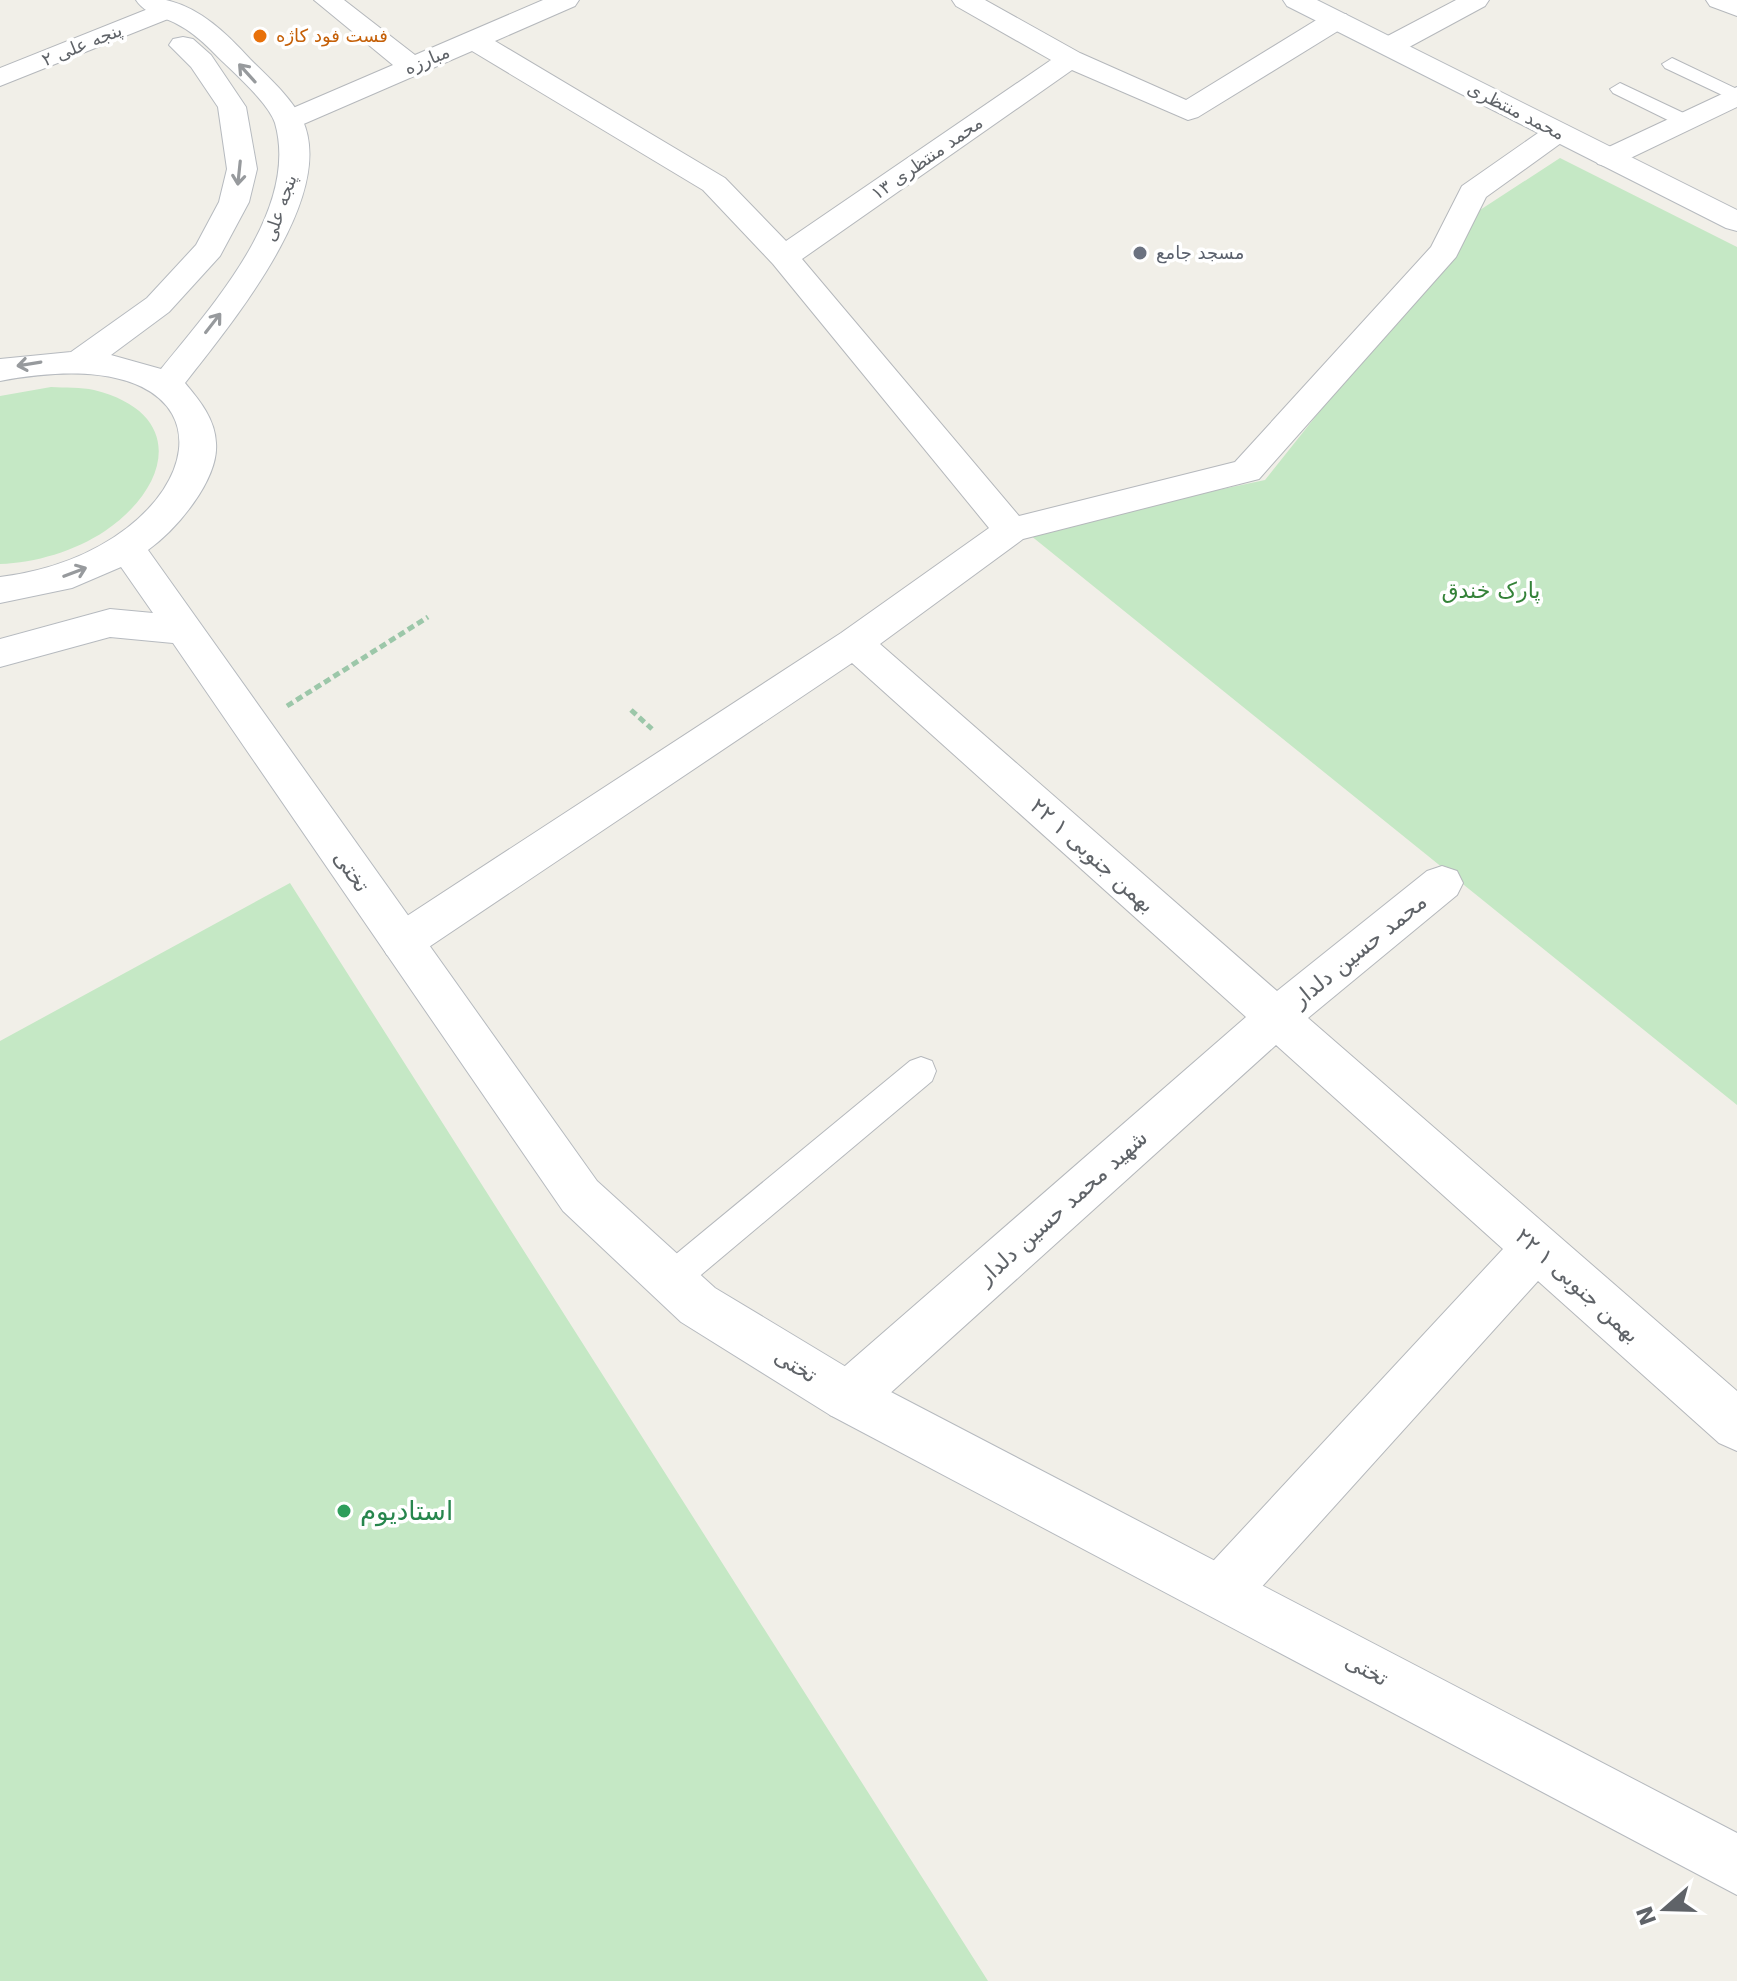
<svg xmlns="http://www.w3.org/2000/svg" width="1737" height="1981" font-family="'DejaVu Sans','Noto Sans Arabic',sans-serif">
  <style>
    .green { fill: #c5e8c5 }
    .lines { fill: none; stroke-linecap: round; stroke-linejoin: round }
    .lane-casing { stroke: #b5b8bc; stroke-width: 2 }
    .street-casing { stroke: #b5b8bc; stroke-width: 2 }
    .secondary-casing { stroke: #b6babf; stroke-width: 2 }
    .path { stroke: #9cc7a9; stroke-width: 5; stroke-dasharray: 7 4; stroke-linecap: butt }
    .lane { fill: #fff; fill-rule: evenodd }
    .street { fill: #fff; fill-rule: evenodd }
    .secondary { fill: #fff; fill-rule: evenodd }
    .oneway { stroke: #979a9d }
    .food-dot { fill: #e8710a; stroke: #fff; stroke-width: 3 }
    .worship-dot { fill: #6b7280; stroke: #fff; stroke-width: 3 }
    .leisure-dot { fill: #2e9e5b; stroke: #fff; stroke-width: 3 }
    .labels { text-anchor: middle; stroke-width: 7; stroke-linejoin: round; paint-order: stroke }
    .far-food-label { font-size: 18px; fill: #c56008; stroke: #fff; text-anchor: start }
    .far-street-label { font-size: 18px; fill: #5f6368; stroke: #fff }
    .far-worship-label { font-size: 18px; fill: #5b616d; stroke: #fff; text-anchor: start }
    .park-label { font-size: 22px; fill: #348238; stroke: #fff }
    .street-label { font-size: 22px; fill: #5f6368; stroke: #fff }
    .near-leisure-label { font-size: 26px; fill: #27864d; stroke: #fff; text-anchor: start }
  </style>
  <rect width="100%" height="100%" fill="#f1efe8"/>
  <!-- green -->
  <path class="green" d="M1560,158L1737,247V1105L1025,531L1265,480L1480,210Z
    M51,387C65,388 81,387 94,390C186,413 171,486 105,531C75,551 35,563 0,564V396Z
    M290,883L988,1981H0V1041Z"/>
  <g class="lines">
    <defs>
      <path id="lane" d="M1672,58L1737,89V102L1665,68L1662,64Z
        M1620,83L1692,117L1695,121L1685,127L1678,125L1613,93L1610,89Z
        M921,1057L932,1061L936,1071L932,1081L683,1290L671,1295L659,1290L654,1279L659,1268L910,1061Z"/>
      <path id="street" d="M314,0H344L415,55L543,0H579L575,6L495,41L725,178L786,241L1051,60L956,6L952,0H985L1080,53L1186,100L1326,14H1346L1350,20L1346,26L1198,117L1188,120L1072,70L802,259L1019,516L1235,462L1431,247L1462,186L1548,126L1558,123L1568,126L1573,132L1568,138L1486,197L1456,257L1259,479L1023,539L880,644L1277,991L1427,871L1442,866L1457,871L1463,883L1457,895L1308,1018L1737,1391V1451L1719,1443L1538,1281L1240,1611L1221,1619L1202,1611L1194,1592L1202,1573L1503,1249L1276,1045L866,1415L848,1422L830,1415L822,1397L830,1379L1246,1017L852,663L417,955L402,960L387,955L380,942L387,929L841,633L989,528L773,264L703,190L472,51L299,126L289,129L279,126L275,120L279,114L393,65Z
        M1456,0H1489L1485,6L1400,52L1390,54L1380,52L1376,46L1380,40Z
        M1706,0H1737V16L1710,6Z
        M163,3L173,5L176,11L173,17L0,86V68Z
        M1737,87V107L1618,164L1608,167L1598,164L1593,158L1598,152Z"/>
      <path id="secondary" d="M136,0C145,0 157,0 166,0C201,8 227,34 250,59C268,77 290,96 302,119C339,196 229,326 185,383C200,401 215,419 216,443C219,480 176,530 148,550L597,1181L715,1288L866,1379L1737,1833V1895L830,1415L681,1322L563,1211L173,643L110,637L0,667V639L110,609L153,613L121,567L72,588L0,603V577C213,550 264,331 0,381V359L71,352L147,298L196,245L219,202L227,169L218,107L191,67L169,45L173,39L183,37L193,39L211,55L246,107L257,169L249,202L220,256L169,312L111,355L161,369C211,307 300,210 275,123C268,101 227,67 211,50C201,40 189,30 177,24C162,16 146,15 136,0Z
        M1283,0H1317L1737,210V231L1726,228L1287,6Z"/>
    </defs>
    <!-- lane casing -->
    <use href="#lane" class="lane-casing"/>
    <!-- street casing -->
    <use href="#street" class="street-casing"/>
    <!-- secondary casing -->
    <use href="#secondary" class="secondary-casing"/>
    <!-- path -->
    <path class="path" d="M287,706L428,617
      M631,710L652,729"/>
    <!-- lane -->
    <use href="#lane" class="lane"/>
    <!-- street -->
    <use href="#street" class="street"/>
    <!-- secondary -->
    <use href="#secondary" class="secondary"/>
  </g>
  <!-- one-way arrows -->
  <defs><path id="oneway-shaft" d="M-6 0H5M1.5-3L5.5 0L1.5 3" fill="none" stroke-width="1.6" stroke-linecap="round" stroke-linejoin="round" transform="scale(2)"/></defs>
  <g class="oneway">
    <use href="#oneway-shaft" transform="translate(247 73) rotate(-132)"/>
    <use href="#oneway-shaft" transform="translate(239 173) rotate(96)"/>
    <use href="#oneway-shaft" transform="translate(213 323) rotate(-52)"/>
    <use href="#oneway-shaft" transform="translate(29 364) rotate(171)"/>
    <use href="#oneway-shaft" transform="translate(75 572) rotate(-21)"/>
  </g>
  <!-- markers -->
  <circle class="food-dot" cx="260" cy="36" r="8"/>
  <circle class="worship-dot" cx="1140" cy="253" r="8"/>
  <circle class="leisure-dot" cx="344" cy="1511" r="8"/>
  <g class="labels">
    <!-- far-food labels -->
    <g class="far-food-label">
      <text x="276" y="42">فست فود کاژه</text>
    </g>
    <!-- far-street labels -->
    <g class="far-street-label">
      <text transform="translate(82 45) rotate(-22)" y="6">پنجه علی ۲</text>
      <text transform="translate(427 60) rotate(-23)" y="6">مبارزه</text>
      <text transform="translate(1516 111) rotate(27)" y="6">محمد منتظری</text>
      <text transform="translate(927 158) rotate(-35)" y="6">محمد منتظری ۱۳</text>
      <text transform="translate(280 208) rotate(-71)" y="6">پنجه علی</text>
    </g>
    <!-- far-worship labels -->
    <g class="far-worship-label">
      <text x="1156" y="259">مسجد جامع</text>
    </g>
    <!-- park labels -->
    <g class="park-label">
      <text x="1491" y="598">پارک خندق</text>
    </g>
    <!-- street labels -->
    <g class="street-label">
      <text transform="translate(1093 855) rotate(42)" y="8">۲۲ بهمن جنوبی ۱</text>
      <text transform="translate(352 871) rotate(55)" y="8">تختی</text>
      <text transform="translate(1359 950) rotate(-39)" y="8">محمد حسین دلدار</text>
      <text transform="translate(1062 1207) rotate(-42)" y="8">شهید محمد حسین دلدار</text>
      <text transform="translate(1578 1285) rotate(42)" y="8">۲۲ بهمن جنوبی ۱</text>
      <text transform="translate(796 1365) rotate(31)" y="8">تختی</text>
      <text transform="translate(1367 1669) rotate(28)" y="8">تختی</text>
    </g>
    <!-- near-leisure labels -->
    <g class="near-leisure-label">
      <text x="360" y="1520">استادیوم</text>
    </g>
  </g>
  <!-- north arrow -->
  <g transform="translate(1665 1909) rotate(250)" stroke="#ffffff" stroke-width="6" paint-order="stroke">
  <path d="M0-6L14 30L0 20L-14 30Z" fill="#5f6368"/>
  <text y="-12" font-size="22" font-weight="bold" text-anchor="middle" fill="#5f6368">N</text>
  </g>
</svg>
